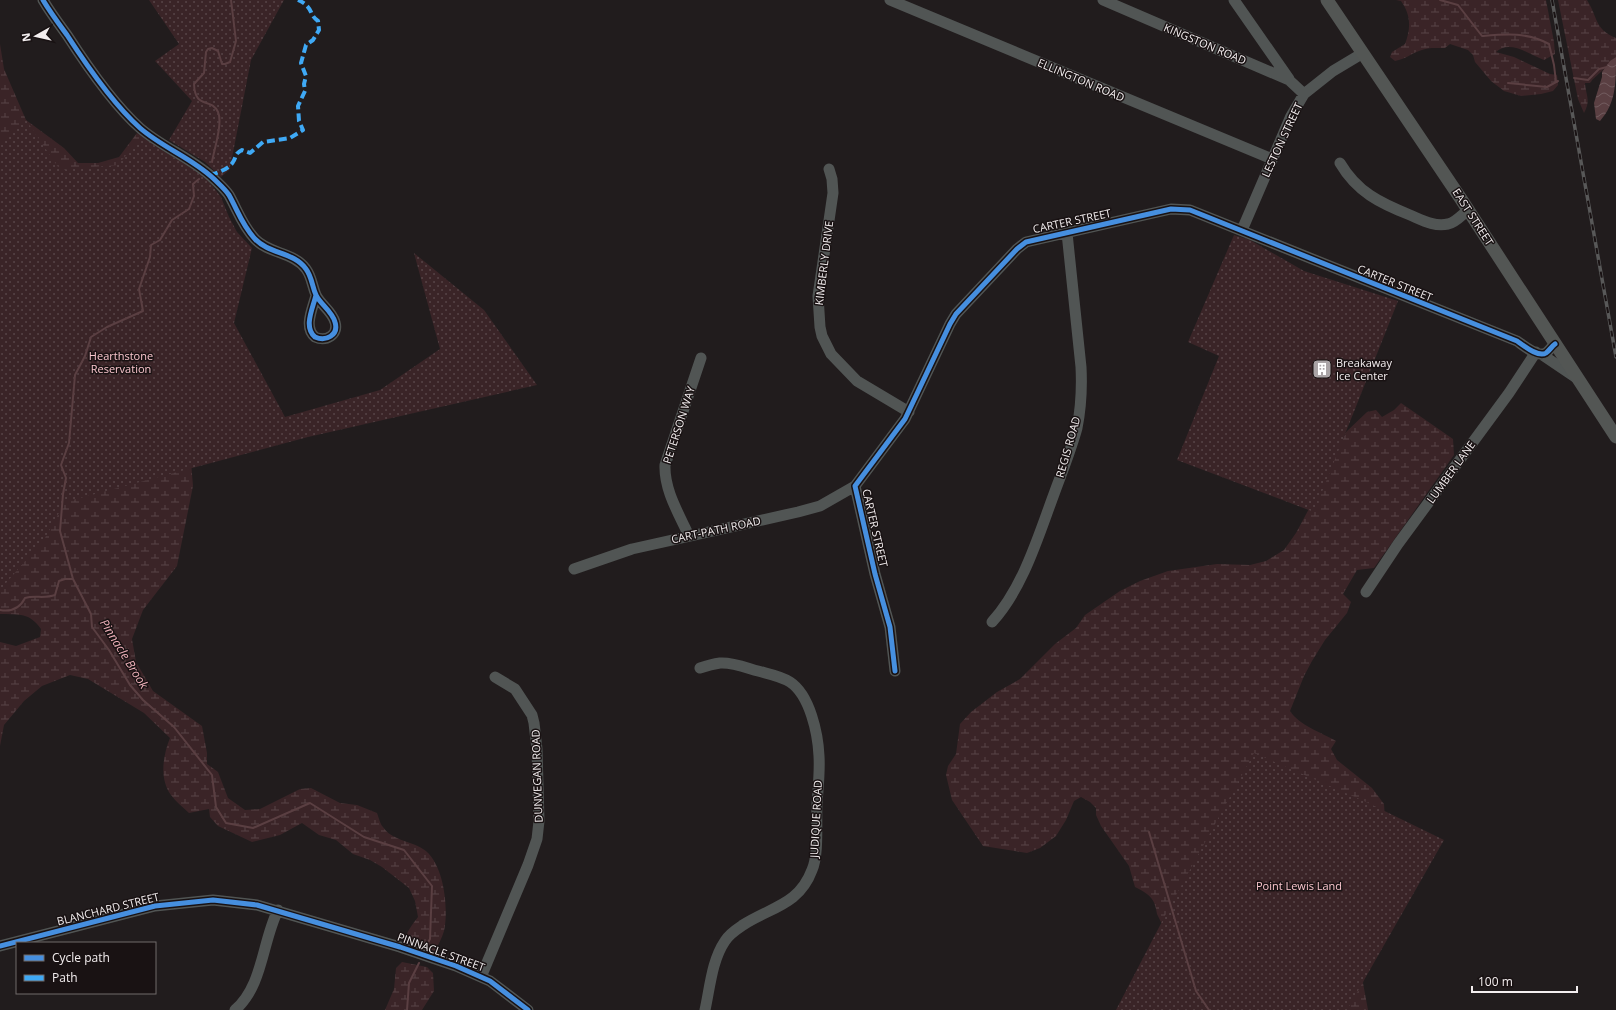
<svg xmlns="http://www.w3.org/2000/svg" width="1616" height="1010" font-family="'Open Sans',sans-serif">
  <style>
    .wetland { fill: url(#wetland-marsh) }
    .park { fill: url(#park-dots) }
    .water { fill: url(#water-waves) }
    .lines { fill: none; stroke-linecap: round; stroke-linejoin: round }
    .stream { stroke: #5a3f42; stroke-width: 2 }
    .minor { stroke: #515554; stroke-width: 11 }
    .major { stroke: #535654; stroke-width: 13 }
    .rail-casing { stroke: #585858; stroke-width: 3.5 }
    .rail { stroke: #191213; stroke-width: 2; stroke-dasharray: 6; stroke-linecap: butt }
    .quiet { stroke: #3fa9f5; stroke-width: 4; stroke-dasharray: 8 4; stroke-linecap: butt }
    .cycleway-casing { stroke: #191213; stroke-width: 8 }
    .cycleway { stroke: #468fdf; stroke-width: 5 }
    .labels { text-anchor: middle; stroke-width: 3; stroke-linejoin: round; paint-order: stroke }
    .street-label { font-size: 11px; fill: #f3eeef; stroke: #191213 }
    .park-label { font-size: 11px; fill: #f9c6cd; stroke: #191213 }
    .poi-label { font-size: 11px; fill: #f3eeef; stroke: #191213; text-anchor: start }
    .water-label { font-size: 12px; font-style: italic; fill: #f0b2bb; stroke: #191213 }
  </style>
  <defs>
    <pattern id="wetland-marsh" width="20" height="14" patternUnits="userSpaceOnUse"><rect width="20" height="14" fill="#3a2427"/><path d="M1 5h8M5 5V1M11 12h8M15 12V8" fill="none" stroke="#574447"/></pattern>
    <pattern id="park-dots" width="8" height="8" patternUnits="userSpaceOnUse"><rect width="8" height="8" fill="#3a2427"/><path d="M2 2h.1M6 6h.1" fill="none" stroke="#574447" stroke-width="1.8" stroke-linecap="round"/></pattern>
    <pattern id="water-waves" width="16" height="10" patternUnits="userSpaceOnUse"><rect width="16" height="10" fill="#5a3f42"/><path d="M0 5q4-4 8 0t8 0" fill="none" stroke="#725b5e"/></pattern>
  </defs>
  <rect width="100%" height="100%" fill="#211c1d"/>
  <!-- wetland -->
  <path class="wetland" d="M1396,0H1546L1554,42L1555,54L1544,60C1530,55 1510,39 1496,52L1514,57L1550,74L1557,75L1558,85L1553,91L1541,94L1521,96L1504,91L1491,81L1475,62L1473,55L1468,50L1450,44L1445,48C1436,48 1428,47 1419,51C1410,54 1406,59 1395,61L1390,57L1392,52L1405,44C1411,28 1411,15 1401,1Z
    M1558,0H1587C1598,17 1594,29 1616,38V57C1610,61 1607,66 1602,71C1598,75 1593,78 1590,83H1585C1586,96 1591,100 1584,113L1578,99Z
    M0,44L4,69L26,120L64,148L78,163H98L119,157L137,133L143,134L210,179L189,438L193,486L177,566L143,610L132,639L136,662L153,691L202,726L207,753V764L218,772L228,798L245,810L260,809L300,789L311,788L340,803L357,805L377,813C379,818 380,824 383,827C391,840 411,841 423,849C444,862 449,909 444,931C442,938 438,945 435,951L405,942C405,933 413,924 418,917L415,901L409,888L382,867L370,860L353,854L336,840L319,835L302,823L280,835L252,842L218,826L210,817L209,809L189,813C183,807 176,802 171,795C159,779 163,755 170,738L144,713L88,679L70,675L42,686L24,701L4,725L0,746V642L16,646L40,637L41,629C29,612 20,615 0,614Z
    M1401,403L1453,439L1454,455L1374,568L1357,570L1343,594L1351,602L1347,613L1325,640L1312,661L1304,676L1290,711C1300,726 1321,732 1336,741L1331,749L1337,760L1372,788L1384,804L1386,834L1363,983L1368,1010H1204L1157,914C1155,898 1149,894 1135,887L1129,866L1101,826L1096,815V808L1090,802L1081,797L1074,801L1066,820L1056,836L1040,848L1027,853L983,846L952,800L946,775L948,766L956,754L960,724L971,712L997,692L1020,679L1055,644L1076,628L1085,615L1120,591L1140,581L1168,571L1217,564L1250,565L1266,561L1284,550L1296,533L1311,505L1346,432L1367,412L1376,410L1382,417L1394,410Z
    M402,962L427,967L433,973L434,991L422,1010H385L394,989L396,968Z"/>
  <!-- park -->
  <path class="park" d="M149,0H284L251,60L231,163L229,170L221,177L205,162L169,140L192,101L155,61L179,44Z
    M26,120L60,170L118,165L142,136L163,151L199,173L211,184L221,197L229,217L237,232L252,248L234,323L285,417L380,390L440,349L414,253L484,310L537,385L308,437L65,502L45,538L0,590V144Z
    M1234,235L1250,240L1304,271L1398,301L1314,512L1177,460L1219,356L1188,342Z
    M1254,753L1364,801L1444,840L1347,1010H1116L1169,908Z"/>
  <!-- water -->
  <path class="water" d="M1616,57C1616,83 1616,103 1600,121L1596,119L1594,103L1602,77V72L1610,61Z"/>
  <g class="lines">
    <!-- stream -->
    <path class="stream" d="M1440,0L1458,5L1482,36C1506,34 1527,32 1549,44L1554,65L1556,82
      M1574,78L1588,80L1599,69L1607,67
      M1508,83L1547,87L1558,81
      M212,162C214,150 223,123 218,112C211,97 195,110 194,84L204,73L206,52L208,49L212,48L218,51L222,64H225L230,62L236,41L231,0
      M199,179L193,184L194,196L189,209L172,220L160,240L151,245L150,257L139,289L143,311L107,327L91,337L85,356L75,375L69,443L61,465L66,478L63,494L60,531L73,579L91,614L92,627L109,650L130,685L143,700L174,727L212,775L216,807L226,823L253,828L310,803L364,837L404,850L432,886L430,939L425,948
      M0,610C11,612 20,608 25,598C35,595 45,599 55,595L59,581L65,579H73
      M1149,832L1196,991L1209,1010
      M407,1010L409,983L419,963"/>
    <!-- minor -->
    <path class="minor" d="M43,0C50,12 59,24 67,35C87,66 113,104 140,128C163,148 192,158 214,179C219,184 225,189 229,195C238,211 242,225 255,239C269,254 294,252 306,269C312,277 312,286 316,295C320,304 332,311 335,322C339,335 326,342 315,337C303,327 313,308 316,295
      M890,0L1272,159
      M1103,0L1289,80L1304,94
      M1234,0L1289,79
      M1340,163C1357,192 1380,203 1410,215C1422,220 1434,227 1448,224C1455,223 1463,214 1468,210
      M829,169L832,179L833,193L818,296L820,327L822,336L831,354L857,381L909,412
      M1242,230L1291,116L1304,94L1333,71L1363,53
      M1541,354L1575,377
      M689,536C679,514 664,490 665,465L701,358
      M574,569L632,549L798,512L820,506L855,486
      M1366,592L1398,544L1509,393L1536,352
      M992,622C1023,588 1038,537 1054,494C1062,472 1071,450 1077,428C1081,408 1082,387 1081,367L1067,233
      M700,668C706,666 713,664 720,663C732,662 747,668 758,671C769,674 781,676 790,682C810,695 818,734 819,756C820,772 818,788 817,804C816,822 819,854 812,870C799,905 771,907 743,925C737,929 729,934 725,941C712,960 710,987 705,1010
      M895,671L890,627L875,574L855,486L905,419L950,324L956,314L1017,249L1026,242L1171,209L1190,210L1517,341C1523,345 1538,358 1546,353C1549,351 1552,346 1555,344
      M0,946L155,906L213,900L257,905L400,947L456,966L490,981L528,1010
      M481,977L528,865L537,839L539,821L537,749L534,723L532,715L515,689L495,677
      M235,1010C263,986 262,942 278,910"/>
    <!-- major -->
    <path class="major" d="M1327,0L1461,199L1616,437"/>
    <defs>
      <path id="rail" d="M1552,0L1616,357"/>
    </defs>
    <!-- rail casing -->
    <use href="#rail" class="rail-casing"/>
    <!-- rail -->
    <use href="#rail" class="rail"/>
    <!-- quiet -->
    <path class="quiet" d="M210,175C217,173 229,169 233,162C237,156 234,154 242,150L250,153L263,142L290,138L303,130L299,121L298,106L305,91L304,84L306,76L301,63L306,45L313,40L319,30L318,21C308,14 314,7 298,0"/>
    <defs>
      <path id="cycleway" d="M43,0C50,12 59,24 67,35C87,66 113,104 140,128C163,148 192,158 214,179C219,184 225,189 229,195C238,211 242,225 255,239C269,254 294,252 306,269C312,277 312,286 316,295C320,304 332,311 335,322C339,335 326,342 315,337C303,327 313,308 316,295
        M895,671L890,627L875,574L855,486L905,419L950,324L956,314L1017,249L1026,242L1171,209L1190,210L1517,341C1523,345 1538,358 1546,353C1549,351 1552,346 1555,344
        M0,946L155,906L213,900L257,905L400,947L456,966L490,981L528,1010"/>
    </defs>
    <!-- cycleway casing -->
    <use href="#cycleway" class="cycleway-casing"/>
    <!-- cycleway -->
    <use href="#cycleway" class="cycleway"/>
  </g>
  <!-- icons -->
  <defs>
    <symbol id="building-square" viewBox="-11 -11 22 22"><rect x="-9" y="-9" width="18" height="18" rx="4" fill="#aaa4a6" stroke="#191213"/><path d="M-4-6H4V6H1V3H-1V6H-4ZM-2.5-4.3h1.7v1.8h-1.7ZM.8-4.3h1.7v1.8H.8ZM-2.5-1h1.7V.8h-1.7ZM.8-1h1.7V.8H.8Z" fill="#fff"/></symbol>
  </defs>
  <g fill-rule="evenodd">
    <use href="#building-square" x="1311" y="358" width="22" height="22"/>
  </g>
  <g class="labels">
    <!-- street labels -->
    <g class="street-label">
      <text transform="translate(1205 44) rotate(23)" y="4">KINGSTON ROAD</text>
      <text transform="translate(1081 80) rotate(23)" y="4">ELLINGTON ROAD</text>
      <text transform="translate(1282 140) rotate(-65)" y="4">LESTON STREET</text>
      <text transform="translate(1473 217) rotate(57)" y="4">EAST STREET</text>
      <text transform="translate(1072 221) rotate(-12)" y="4">CARTER STREET</text>
      <text transform="translate(824 263) rotate(-83)" y="4">KIMBERLY DRIVE</text>
      <text transform="translate(1395 283) rotate(22)" y="4">CARTER STREET</text>
      <text transform="translate(679 425) rotate(-72)" y="4">PETERSON WAY</text>
      <text transform="translate(1068 447) rotate(-74)" y="4">REGIS ROAD</text>
      <text transform="translate(1451 472) rotate(-54)" y="4">LUMBER LANE</text>
      <text transform="translate(875 528) rotate(77)" y="4">CARTER STREET</text>
      <text transform="translate(716 530) rotate(-12)" y="4">CART-PATH ROAD</text>
      <text transform="translate(537 776) rotate(-92)" y="4">DUNVEGAN ROAD</text>
      <text transform="translate(816 819) rotate(-87)" y="4">JUDIQUE ROAD</text>
      <text transform="translate(108 909) rotate(-14)" y="4">BLANCHARD STREET</text>
      <text transform="translate(441 952) rotate(20)" y="4">PINNACLE STREET</text>
    </g>
    <!-- park labels -->
    <g class="park-label">
      <text x="121" y="360">Hearthstone<tspan x="121" dy="13">Reservation</tspan></text>
      <text x="1299" y="890">Point Lewis Land</text>
    </g>
    <!-- poi labels -->
    <g class="poi-label">
      <text x="1336" y="367">Breakaway<tspan x="1336" dy="13">Ice Center</tspan></text>
    </g>
    <!-- water labels -->
    <g class="water-label">
      <text transform="translate(124 654) rotate(58)" y="4">Pinnacle Brook</text>
    </g>
  </g>
  <!-- legend -->
  <rect x="16" y="942" width="140" height="52" fill="#191213" stroke="#706a6b"/>
  <rect x="24" y="955" width="20" height="6" fill="#468fdf" stroke="#706a6b"/>
  <text x="52" y="962" font-size="12" fill="#f3eeef">Cycle path</text>
  <rect x="24" y="975" width="20" height="6" fill="#3fa9f5" stroke="#706a6b"/>
  <text x="52" y="982" font-size="12" fill="#f3eeef">Path</text>
  <!-- north arrow -->
  <g transform="translate(36 36) rotate(262)" stroke="#191213" stroke-width="3" paint-order="stroke">
  <path d="M0-3L7 15L0 10L-7 15Z" fill="#f3eeef"/>
  <text y="-6" font-size="11" font-weight="bold" text-anchor="middle" fill="#f3eeef">N</text>
  </g>
  <!-- scale -->
  <path d="M1472 986v6h105v-6" fill="none" stroke="#f3eeef" stroke-width="2"/>
  <text x="1478" y="986" font-size="12" fill="#f3eeef" stroke="#191213" stroke-width="3" paint-order="stroke">100 m</text>
</svg>
